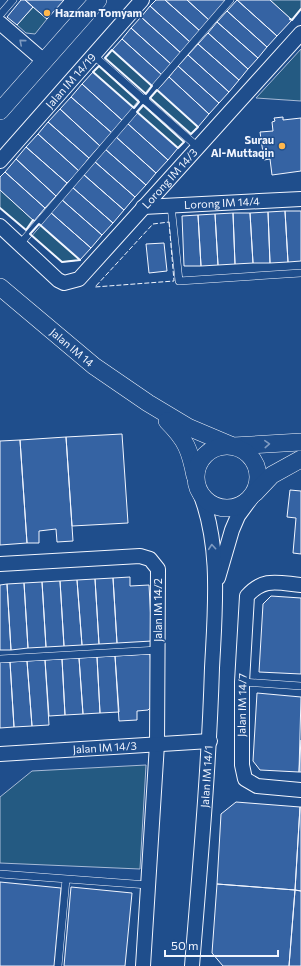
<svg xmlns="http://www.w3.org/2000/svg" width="301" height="966" font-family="Commissioner,sans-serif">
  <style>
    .green { fill: #245a82; stroke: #a8bbd7 }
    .building { fill: #3563a3; stroke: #f2f6ff }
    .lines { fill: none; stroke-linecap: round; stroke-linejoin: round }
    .service-casing { stroke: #f2f6ff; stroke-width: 8 }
    .minor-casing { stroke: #f2f6ff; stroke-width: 16 }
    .tertiary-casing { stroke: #f2f6ff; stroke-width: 18 }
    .service { stroke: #1f4e8c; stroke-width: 7 }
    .minor { stroke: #1f4e8c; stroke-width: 14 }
    .tertiary { stroke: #1f4e8c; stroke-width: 17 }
    .fence { stroke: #f2f6ff; stroke-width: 1; stroke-dasharray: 5 2; stroke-linecap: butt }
    .wall { stroke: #f2f6ff; stroke-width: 2 }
    .oneway { stroke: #7e9ac0 }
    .poi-dot { fill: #ffb74d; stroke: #1f4e8c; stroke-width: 1.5 }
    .labels { text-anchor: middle; stroke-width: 3; stroke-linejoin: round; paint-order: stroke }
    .poi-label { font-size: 11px; font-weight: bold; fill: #f2f6ff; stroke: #1f4e8c; text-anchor: start }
    .street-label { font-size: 11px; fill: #f2f6ff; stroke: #1f4e8c }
  </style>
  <rect width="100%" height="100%" fill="#1f4e8c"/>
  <!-- green -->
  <path class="green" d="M270,0H301V9L292,20Z
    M33,7L47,19L35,34L26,33L17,25Z
    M301,49V101L256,98Z
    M112,50L152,86L146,94L105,58Z
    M99,66L139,102L134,108L93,72Z
    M157,90L198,127L191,134L150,98Z
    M143,105L184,142L178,148L137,112Z
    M0,190L34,221L26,230L0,208Z
    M39,224L80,260L62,262L30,234Z
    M146,765L140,869L0,863V797L32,771Z"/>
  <!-- building -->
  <path class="building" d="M21,0H25L33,7L17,25L7,17Z
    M25,0H64L47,19Z
    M156,0H165L200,31L190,42L150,6Z
    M165,0H187L209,20L200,31Z
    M187,0H226L209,20Z
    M237,0H270L292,20L277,36Z
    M237,0L277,36L267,47L227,11Z
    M150,6L190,42L181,53L141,17Z
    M227,11L267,47L258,58L217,22Z
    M141,17L181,53L171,64L131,28Z
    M217,22L258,58L248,69L208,33Z
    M131,28L171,64L162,75L122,39Z
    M208,33L248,69L239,80L198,44Z
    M122,39L162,75L152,86L112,50Z
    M198,44L239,80L229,92L188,55Z
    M188,55L229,92L219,103L178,66Z
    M178,66L219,103L209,114L169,77Z
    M93,72L134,108L123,121L82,84Z
    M169,77L209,114L198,127L157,90Z
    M82,84L123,121L112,133L71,97Z
    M71,97L112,133L100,146L60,109Z
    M60,109L100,146L89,158L48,122Z
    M137,112L178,148L168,160L127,123Z
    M283,117V120L301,118V171L272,175L270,159L264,160L260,132L273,131L272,122L275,121L274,118Z
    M48,122L89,158L79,171L38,134Z
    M127,123L168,160L156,173L115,136Z
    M38,134L79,171L67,183L26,147Z
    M115,136L156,173L146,185L105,149Z
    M26,147L67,183L56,196L16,159Z
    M105,149L146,185L135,197L94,161Z
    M16,159L56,196L45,208L5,172Z
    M94,161L135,197L124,210L83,174Z
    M5,172L45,208L34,221L0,190V177Z
    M83,174L124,210L113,223L72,187Z
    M72,187L113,223L102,235L61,199Z
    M61,199L102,235L91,248L50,212Z
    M285,211L288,262L270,263L268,212Z
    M285,211H301V261L288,262Z
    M50,212L91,248L80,260L39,224Z
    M268,212L270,263H253L250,213Z
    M233,213L235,264L218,265L215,214Z
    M233,213H250L253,263L235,264Z
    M215,214L218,265L201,266L198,215Z
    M198,215L201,266H184L182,216Z
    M164,243L167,271L149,273L146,244Z
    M122,434L128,523L72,526L66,437Z
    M66,437L73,541L57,542L56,529L39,531V543H27L20,440Z
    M20,440L27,543L0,545V441Z
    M290,490L301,491V554L293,553L296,518L287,517Z
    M130,577V586L149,585L152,641L117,643L113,578Z
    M113,578L117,643L99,644L95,579Z
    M95,579L99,644L82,645L77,580Z
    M77,580L82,645L64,646L60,581Z
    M60,581L64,646L46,647L42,582Z
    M42,582L46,647L28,648L24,583Z
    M24,583L28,648L11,650L7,584Z
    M7,584L11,650H0V585Z
    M271,596L301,598V674L259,672L263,604Z
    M150,654L154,704L148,710L137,711V720L119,721L115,656Z
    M115,656L119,712L100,713L97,657Z
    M97,657L100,713L83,714L79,658Z
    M79,658L83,714L65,715L62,659Z
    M62,659L65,715L49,716L45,660Z
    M45,660L49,725L32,726L27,661Z
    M27,661L32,726L14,727L10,662Z
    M0,662H10L14,727L0,728Z
    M257,693L301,697L299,772L260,770L253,761Z
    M301,740V772H299Z
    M236,802L300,807L295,890L217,884L221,814Z
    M300,807H301V891L295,890Z
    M0,882L61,888L54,966H0Z
    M217,884L295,890L289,966H223L212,953Z
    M71,887L132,893L125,966H64Z
    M295,890L301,891V966H289Z"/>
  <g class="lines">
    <defs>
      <path id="service" d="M0,15L13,0
        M93,55L199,148
        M171,206L179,281L301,273
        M20,244L230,0
        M0,659L158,650
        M242,682L301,686
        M0,874L148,885
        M58,966L66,879"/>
      <g id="minor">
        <path d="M0,23L44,61"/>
        <path id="s1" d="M0,161L142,0"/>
        <path id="s2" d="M143,207L301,199"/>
        <path id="s3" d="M0,226L58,280L64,283L79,279L301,33"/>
        <path d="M0,564L140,556L150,559L158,569L157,744L143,966"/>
        <path d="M218,578L232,530L238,516L254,494"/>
        <path d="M301,585C278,583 264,577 247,596L242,682V765L245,779L257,786L301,790"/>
        <path id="s4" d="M0,754L210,741"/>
        <path id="s5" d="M192,966C200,867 209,767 212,668C215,609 222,541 197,486"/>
      </g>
      <g id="tertiary">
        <path d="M0,111L98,0"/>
        <path id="s6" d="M0,287L94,366L148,403L188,427L233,446L301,442"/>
        <path d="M167,421C186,440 190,450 195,476"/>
        <circle cx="227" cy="477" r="31"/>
        <path d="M255,493L272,475L301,459"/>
      </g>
    </defs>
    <!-- service casing -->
    <use href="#service" class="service-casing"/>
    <!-- minor casing -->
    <use href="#minor" class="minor-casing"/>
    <!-- tertiary casing -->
    <use href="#tertiary" class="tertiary-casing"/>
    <!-- service -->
    <use href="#service" class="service"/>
    <!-- minor -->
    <use href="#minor" class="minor"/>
    <!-- tertiary -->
    <use href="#tertiary" class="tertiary"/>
    <!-- fence -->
    <path class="fence" d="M169,222L174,281L95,287L153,224Z"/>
    <!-- wall -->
    <path class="wall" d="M290,19L292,20L301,9
      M112,50L152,86L146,94L105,58Z
      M99,66L139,102L134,108L93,72Z
      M157,90L198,127L191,134L150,98Z
      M143,105L184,142L178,148L137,112Z
      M0,208L26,230L33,220
      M39,224L80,260L62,262L30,234Z"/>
  </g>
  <!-- one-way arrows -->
  <defs><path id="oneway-chevron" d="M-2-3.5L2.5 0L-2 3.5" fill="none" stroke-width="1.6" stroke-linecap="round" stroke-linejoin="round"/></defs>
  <g class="oneway">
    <use href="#oneway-chevron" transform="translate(22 42) rotate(-139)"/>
    <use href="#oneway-chevron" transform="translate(267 444) rotate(-3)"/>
    <use href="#oneway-chevron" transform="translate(212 547) rotate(-95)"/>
  </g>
  <!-- markers -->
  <g class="poi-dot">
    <circle cx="47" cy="13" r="4"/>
    <circle cx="282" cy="146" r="4"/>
  </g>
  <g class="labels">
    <!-- poi labels -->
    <g class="poi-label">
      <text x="55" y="17">Hazman Tomyam</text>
      <text x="274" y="144" text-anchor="end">Surau<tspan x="274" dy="13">Al-Muttaqin</tspan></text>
    </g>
    <!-- street labels -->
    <g class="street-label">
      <text dy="4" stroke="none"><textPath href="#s1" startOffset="107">Jalan IM 14/19</textPath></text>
      <text dy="4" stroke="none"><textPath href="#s3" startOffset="237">Lorong IM 14/3</textPath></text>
      <text dy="4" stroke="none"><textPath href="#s2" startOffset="79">Lorong IM 14/4</textPath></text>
      <text dy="4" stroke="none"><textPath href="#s6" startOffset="94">Jalan IM 14</textPath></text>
      <text transform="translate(158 610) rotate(-90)" y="4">Jalan IM 14/2</text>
      <text transform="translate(242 705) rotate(-89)" y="4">Jalan IM 14/7</text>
      <text dy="4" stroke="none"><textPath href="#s4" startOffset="105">Jalan IM 14/3</textPath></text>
      <text dy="4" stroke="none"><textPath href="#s5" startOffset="190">Jalan IM 14/1</textPath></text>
    </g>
  </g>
  <!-- scale -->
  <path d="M165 950v6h113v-6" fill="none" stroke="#f2f6ff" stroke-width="2"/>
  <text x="171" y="950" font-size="12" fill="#f2f6ff" stroke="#1f4e8c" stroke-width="3" paint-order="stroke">50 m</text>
</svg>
